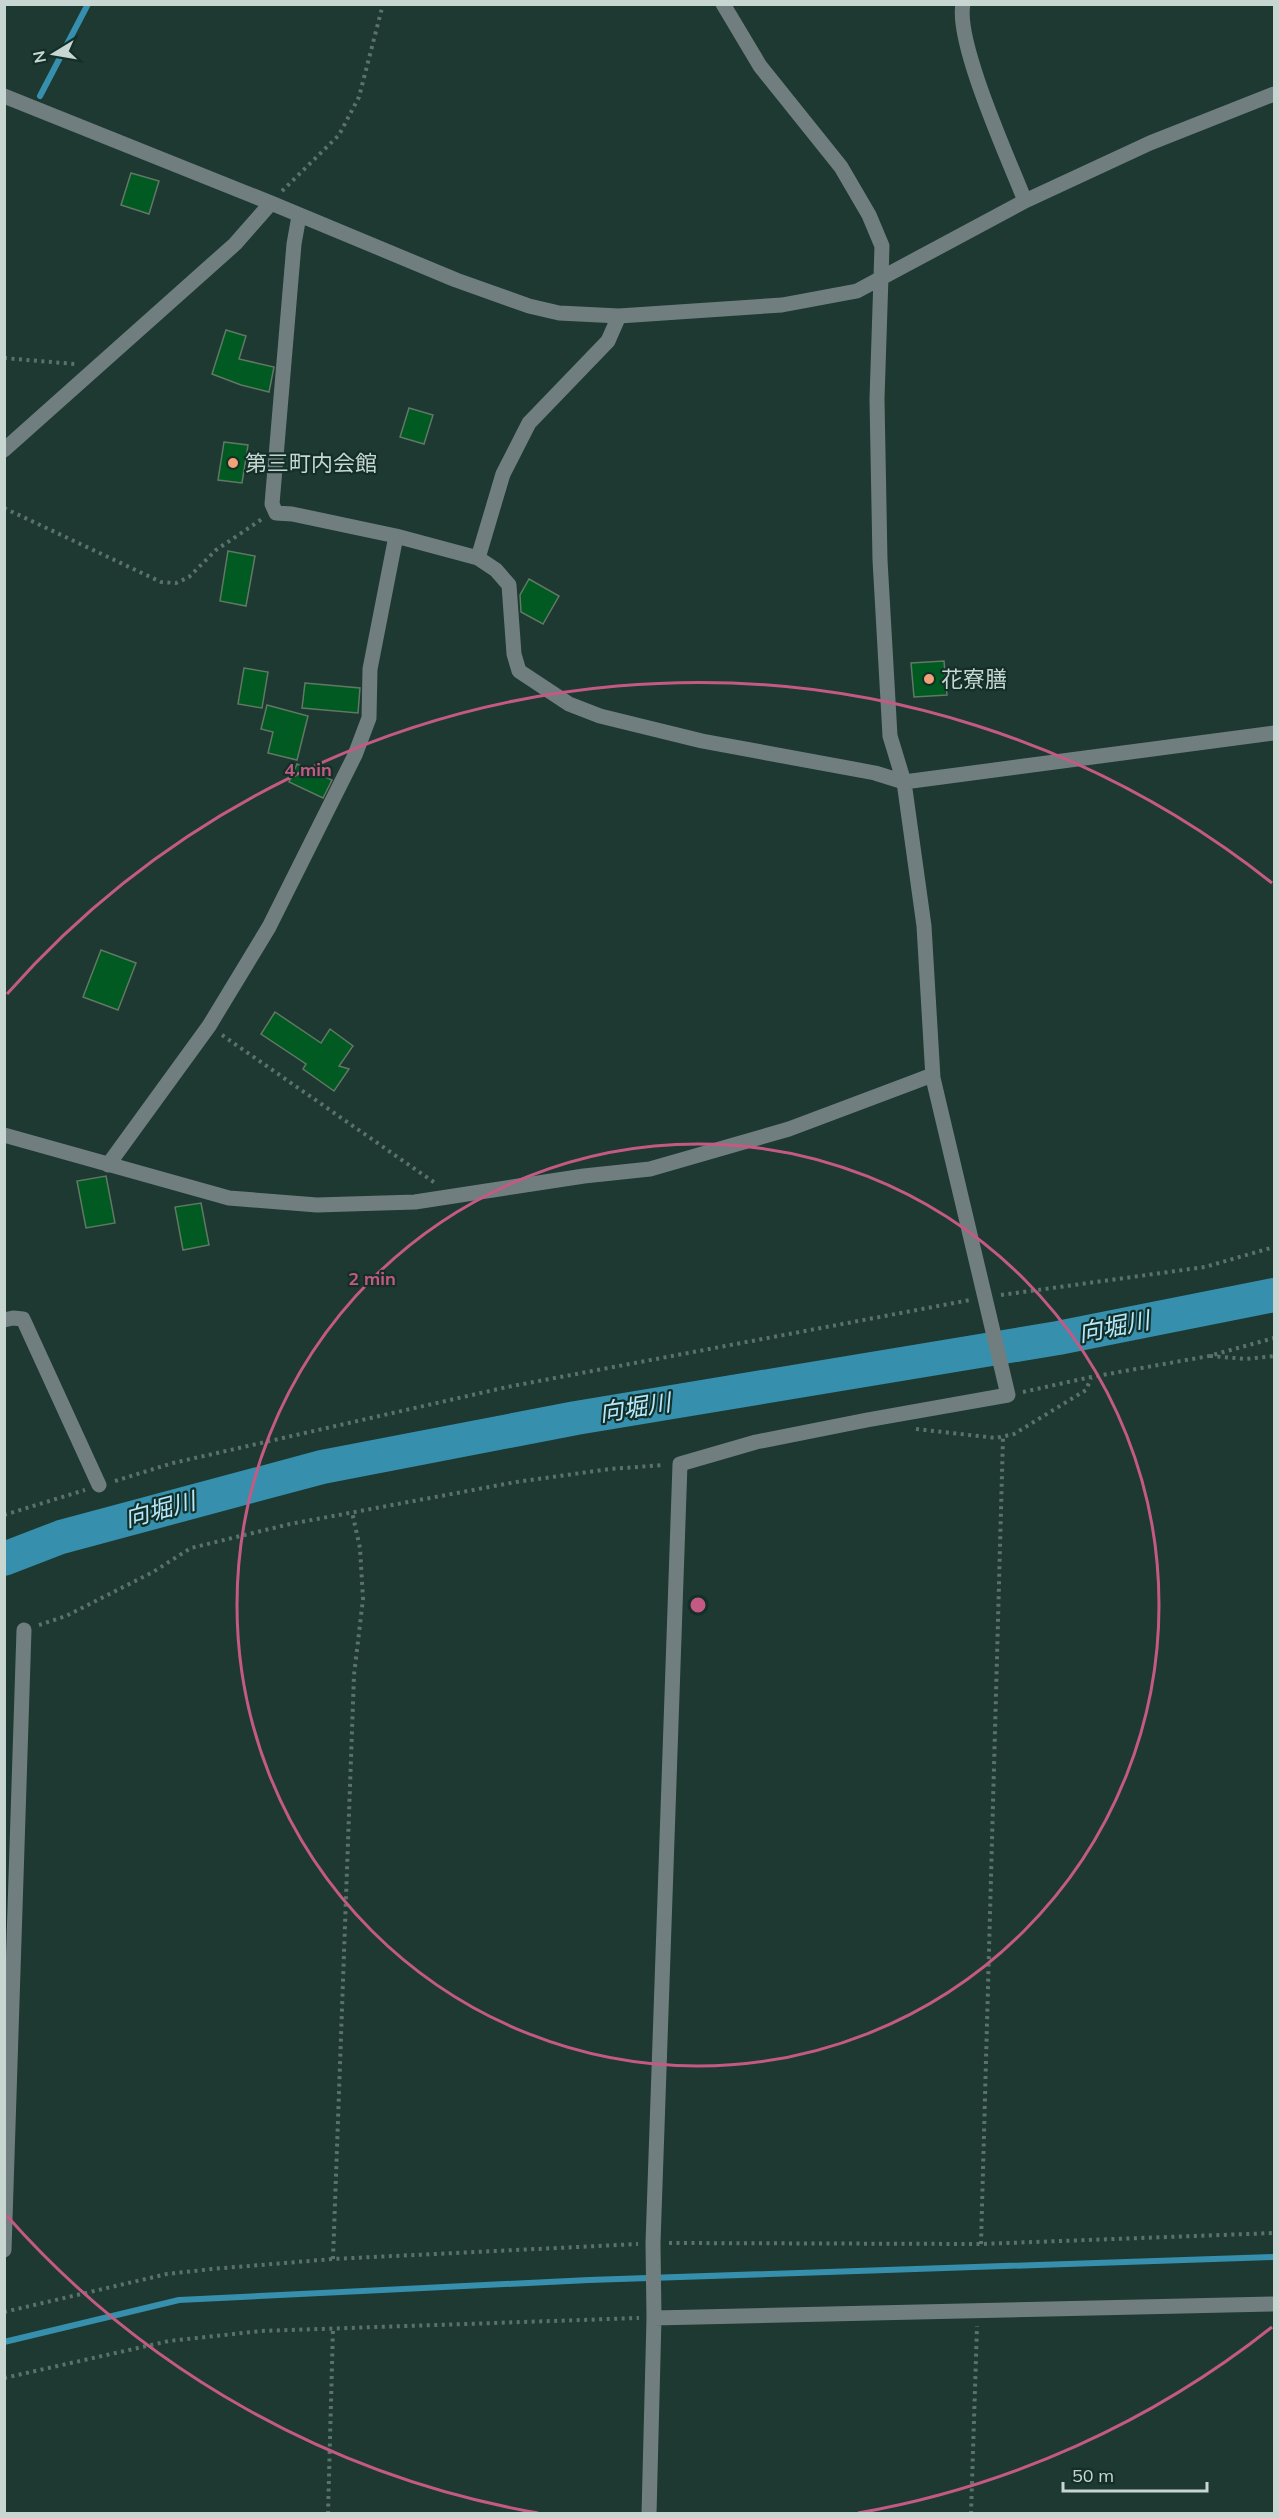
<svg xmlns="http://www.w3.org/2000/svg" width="1279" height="2518" font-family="Mulish,'Noto Sans JP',sans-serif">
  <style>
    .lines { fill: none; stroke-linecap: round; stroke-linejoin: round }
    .stream { stroke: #368fac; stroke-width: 6 }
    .river { stroke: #368fac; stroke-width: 34 }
    .building { fill: #005a22; stroke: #627765; stroke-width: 1.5 }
    .path { stroke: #5b726b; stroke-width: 4; stroke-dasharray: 3 4.5; stroke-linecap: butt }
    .minor { stroke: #707e7f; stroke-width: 15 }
    .ring { fill: none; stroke: #c45a84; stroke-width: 3 }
    .poi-dot { fill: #f0a279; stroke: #132f28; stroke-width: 2 }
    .labels { text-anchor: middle; stroke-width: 4.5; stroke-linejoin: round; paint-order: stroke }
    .poi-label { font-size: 22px; fill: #c7d6d1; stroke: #132f28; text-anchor: start }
    .water-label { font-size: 24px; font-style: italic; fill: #b5e8fc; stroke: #132f28 }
    .centre { fill: #c45a84; stroke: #132f28; stroke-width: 3 }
    .ring-label { font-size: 18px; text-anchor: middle; font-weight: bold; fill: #c45a84; stroke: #132f28; stroke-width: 4.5; stroke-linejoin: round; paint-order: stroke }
  </style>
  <rect width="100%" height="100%" fill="#1d3931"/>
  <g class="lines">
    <!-- stream -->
    <path class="stream" d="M40,96L88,4
      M4,2342L179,2300L589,2280L1274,2257"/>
    <!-- river -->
    <path class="river" d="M4,1559L61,1537L322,1467L576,1418L1058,1338L1274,1295"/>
  </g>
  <!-- building -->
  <path class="building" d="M131,173L159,181L149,214L121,205Z
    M226,330L246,336L239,359L274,367L269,392L241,385L212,374Z
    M409,408L433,415L424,444L400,437Z
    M224,442L248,445L242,483L218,480Z
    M228,551L255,556L246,606L220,601Z
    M529,579L559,596L543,624L521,612L520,595Z
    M944,661L947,695L914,697L911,663Z
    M244,668L268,672L262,708L238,704Z
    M305,683L360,688L358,713L302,708Z
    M267,705L308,716L297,760L268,753L273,732L261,729Z
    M297,764L332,780L323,798L289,782Z
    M101,950L136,963L118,1010L83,997Z
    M275,1012L321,1043L330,1029L353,1046L339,1066L349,1069L334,1091L303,1069L306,1064L261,1034Z
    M106,1176L115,1223L86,1228L77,1181Z
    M201,1203L209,1245L183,1250L175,1207Z"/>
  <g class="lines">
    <!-- path -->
    <path class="path" d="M282,191L339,135L359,97L383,4
      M4,358L75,364
      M4,508L161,582L176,583L189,577L216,550L262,519
      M222,1035L435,1183
      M1001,1295L1205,1267L1274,1247
      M1210,1356L1246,1359L1274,1356
      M1023,1392L1091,1377L1209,1356L1274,1338
      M916,1429L996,1438L1014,1434L1086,1390L1091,1378
      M115,1481L173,1463L507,1387L970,1300
      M4,1515L85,1490
      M39,1625L66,1616L153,1572L191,1548L290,1524L516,1482L610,1469L664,1465
      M669,2243L981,2244L1274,2233
      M981,2244L1003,1437
      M333,2259L354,1675L363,1599L360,1548L352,1512
      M4,2312L167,2274L212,2269L333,2259L638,2244
      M4,2378L169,2341L261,2331L639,2318
      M328,2514L333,2328
      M971,2514L977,2326"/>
    <!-- minor -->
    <path class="minor" d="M963,4C955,42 1009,160 1025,201
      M4,96L271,203L456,280L529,306L559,313L619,316L782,305L857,291L1025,201L1150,143L1274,94
      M299,216L294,244L272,504L276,513L292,514L396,536L478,558L496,570L509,585L514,654L519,671L569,704L600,716L702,741L875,773L904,782L1274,733
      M4,450L235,244L271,203
      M478,558L503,474L529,423L608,341L619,316
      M4,1135L229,1198L317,1205L415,1202L584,1176L650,1169L789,1129L914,1082L927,1077L933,1078
      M108,1165L209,1026L269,927L355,755L369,718L370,669L396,536
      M4,1320L13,1318L23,1319L99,1485
      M4,2250L24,1630
      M654,2318L1274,2304
      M649,2514L654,2318L653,2243L680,1464L756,1442L867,1420L1008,1395L933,1078L924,926L904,782L890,736L880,560L877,399L882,246L869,215L841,167L760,66L723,4"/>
  </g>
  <!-- distance rings -->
  <g class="ring">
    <circle cx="698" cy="1605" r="461"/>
    <path d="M1272 2327A922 922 0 0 1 858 2513M538 2513A922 922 0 0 1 7 2216M7 994A922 922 0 0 1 1272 883"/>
  </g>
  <!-- markers -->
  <g class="poi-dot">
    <circle cx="233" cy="463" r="6"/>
    <circle cx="929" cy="679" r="6"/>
  </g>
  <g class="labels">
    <!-- poi labels -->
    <g class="poi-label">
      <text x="245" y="471">第三町内会館</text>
      <text x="941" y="687">花寮膳</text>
    </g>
    <!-- water labels -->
    <g class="water-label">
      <text transform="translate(1114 1327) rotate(-11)" y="8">向堀川</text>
      <text transform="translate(635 1408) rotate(-9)" y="8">向堀川</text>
      <text transform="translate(160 1510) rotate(-15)" y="8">向堀川</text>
    </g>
  </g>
  <circle cx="698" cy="1605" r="9" class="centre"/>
  <g class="ring-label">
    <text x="308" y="776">4 min</text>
    <text x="372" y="1285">2 min</text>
  </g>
  <!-- border -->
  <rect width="1279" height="2518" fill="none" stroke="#c7d6d1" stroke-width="12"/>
  <!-- north arrow -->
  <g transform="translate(54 54) rotate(259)" stroke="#132f28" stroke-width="4.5" paint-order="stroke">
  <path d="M0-4.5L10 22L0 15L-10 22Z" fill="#c7d6d1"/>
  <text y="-9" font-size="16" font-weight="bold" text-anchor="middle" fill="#c7d6d1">N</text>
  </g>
  <!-- scale -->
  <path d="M1063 2482v9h144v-9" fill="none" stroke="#c7d6d1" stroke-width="3"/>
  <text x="1072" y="2482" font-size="18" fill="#c7d6d1" stroke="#132f28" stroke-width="4.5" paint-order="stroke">50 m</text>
</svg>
